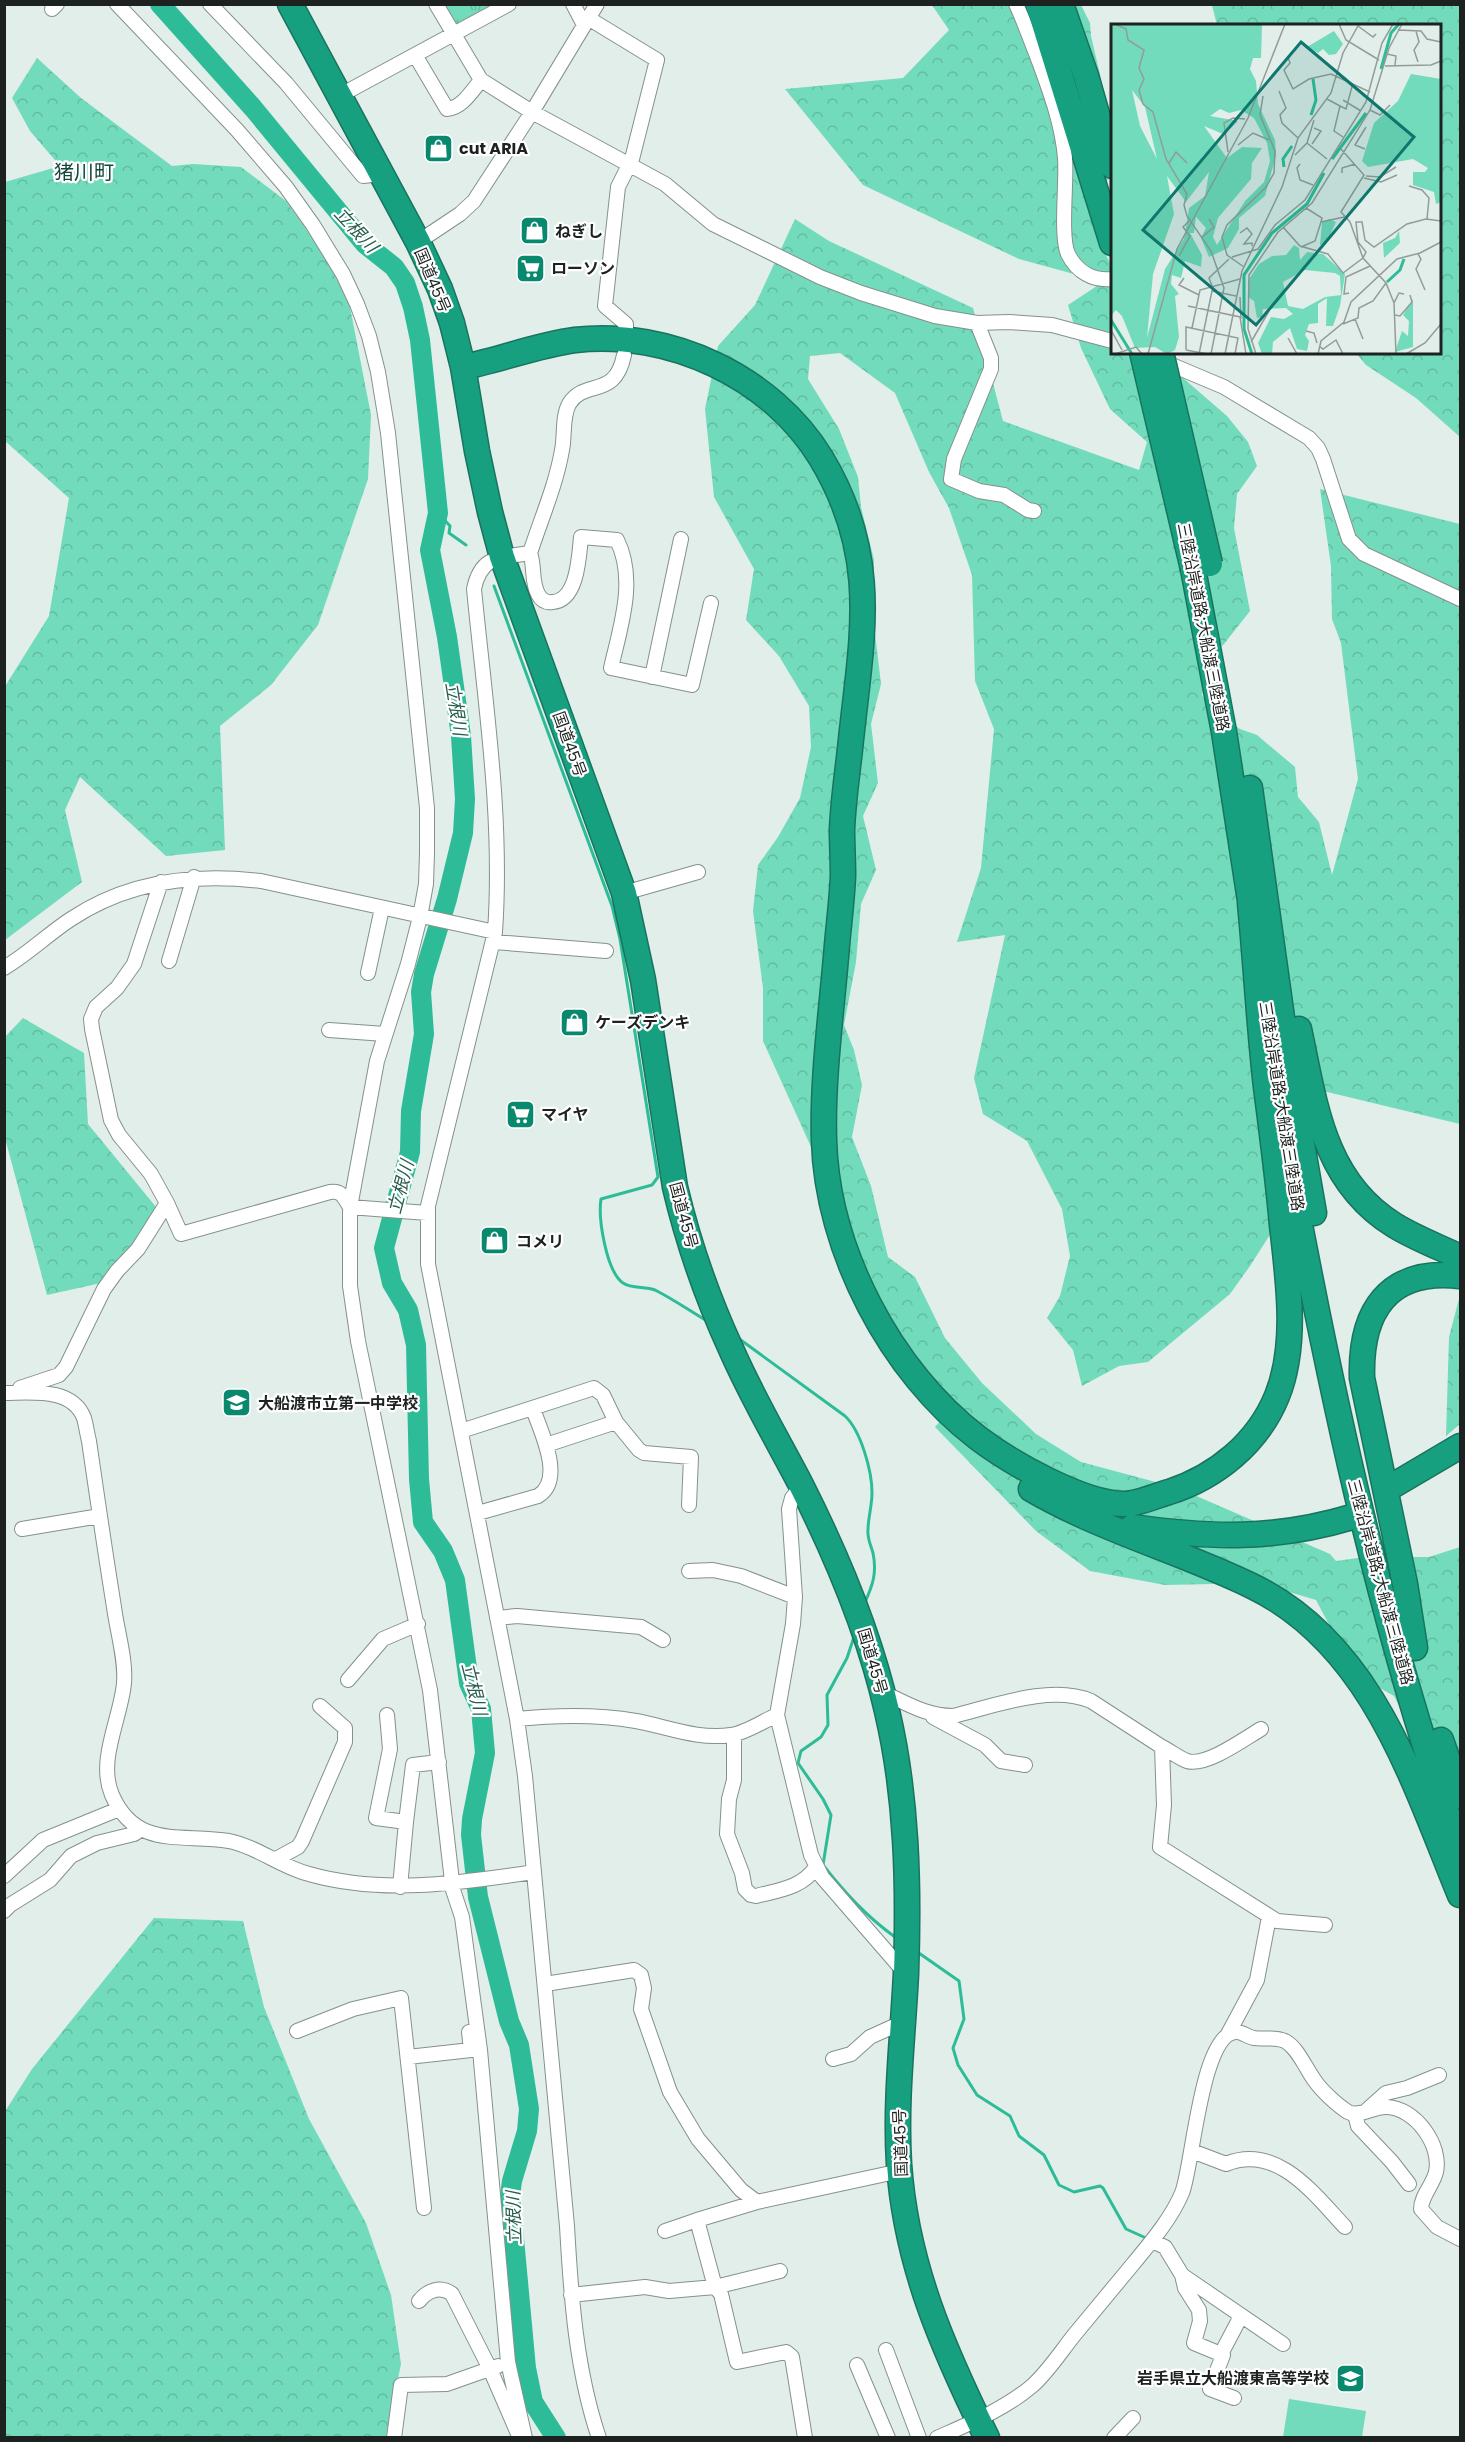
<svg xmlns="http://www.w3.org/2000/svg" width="1465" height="2442" font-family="Poppins,'Noto Sans JP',sans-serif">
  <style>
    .grass { fill: url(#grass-tufts) }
    .forest { fill: url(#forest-crowns) }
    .pitch { fill: #72dbbb }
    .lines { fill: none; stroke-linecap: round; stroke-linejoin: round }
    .stream { stroke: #2ebc98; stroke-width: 3 }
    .river { stroke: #2ebc98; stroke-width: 20 }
    .street-casing { stroke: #85918c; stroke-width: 16 }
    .highway-casing { stroke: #19745e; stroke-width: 27 }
    .street { stroke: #fff; stroke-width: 14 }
    .highway { stroke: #17a080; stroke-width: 24 }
    .highway-bridge-casing { stroke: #19745e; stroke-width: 27; stroke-linecap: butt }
    .highway-bridge { stroke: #17a080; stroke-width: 24 }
    .labels { text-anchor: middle; stroke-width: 4.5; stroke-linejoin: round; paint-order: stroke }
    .poi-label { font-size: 16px; font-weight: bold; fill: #1d2220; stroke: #fff; text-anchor: start }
    .street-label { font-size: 16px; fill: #1d2220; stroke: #fff }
    .water-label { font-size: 18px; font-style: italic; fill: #285d4d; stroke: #fff }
    .quarter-label { font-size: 20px; fill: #14483a; stroke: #fff }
    .inset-river { fill: none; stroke: #2ebc98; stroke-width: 3 }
    .inset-road { fill: none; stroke: #939c99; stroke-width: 1.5 }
    .view { fill: #0f766e; fill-opacity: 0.15; stroke: #0f766e; stroke-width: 3 }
    .inset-edge { fill: none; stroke: #1d2220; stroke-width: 3 }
  </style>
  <defs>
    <pattern id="grass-tufts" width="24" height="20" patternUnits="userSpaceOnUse" patternTransform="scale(1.5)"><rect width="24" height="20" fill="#72dbbb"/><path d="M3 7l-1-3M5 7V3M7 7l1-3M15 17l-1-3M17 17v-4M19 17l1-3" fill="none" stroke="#62bca0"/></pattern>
    <pattern id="forest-crowns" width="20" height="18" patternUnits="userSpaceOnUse" patternTransform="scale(1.5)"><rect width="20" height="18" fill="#72dbbb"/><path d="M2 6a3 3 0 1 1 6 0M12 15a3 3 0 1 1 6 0" fill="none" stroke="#62bca0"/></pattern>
  </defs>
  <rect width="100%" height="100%" fill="#e1eee9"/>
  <!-- grass -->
  <path class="grass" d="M445,5H502L458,28Z"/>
  <!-- forest -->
  <path class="forest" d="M932,5H1081L1090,23L1091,36L1112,126L1106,195L1096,235L1112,267V352L1162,353L1183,378L1227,416L1248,442L1257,466L1237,494L1234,528L1250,611L1224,644L1211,655L1202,695L1218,714L1240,729L1257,735L1295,767L1298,797L1319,822L1332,875L1358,779L1341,643L1332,619L1331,566L1320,489L1460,524V1124L1290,1083L1298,1130L1278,1222L1250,1266L1230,1294L1148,1362L1119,1366L1082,1386L1073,1350L1047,1318L1060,1296L1070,1256L1062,1209L1027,1141L983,1114L974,1078L1005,935L957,942L981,868L994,729L975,681L972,575L949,508L929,472L895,393L840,353L810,356L808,379L839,429L858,477L861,507L874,560V625L881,684L871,724L878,783L863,816L876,870L861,904L856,962L844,1025L854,1050L862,1085L852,1137L871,1186L888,1257L915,1277L945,1338L982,1383L1036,1434L1081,1462L1178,1488L1330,1554L1336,1561L1365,1557H1429L1460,1547V1791L1413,1733L1394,1696L1355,1674L1316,1600L1259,1583L1165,1585L1090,1571L1036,1531L935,1427L955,1404C926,1371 902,1338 880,1299L763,1041V988L753,911L758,865L778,837L800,798L811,747L809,706L779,656L746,620L754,569L714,497L705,409L718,346L755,305L795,219L829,241L973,308L1003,421L1139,470L1147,442L1110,409L1081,348L1068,305L1103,282L1019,259L863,185L785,89L903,78L949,30Z
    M1212,5H1460V437L1416,398L1366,365L1356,353L1440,352V26L1217,25Z
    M37,58L81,98L172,166L193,164L241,167L286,201L321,250L349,302L371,415L368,479L318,625L271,685L220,726L225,850L166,856L80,777L65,810L82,882L5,940L4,688L49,616L69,498L5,441V182L60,166L30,131L12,98Z
    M23,1018L84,1053L88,1124L156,1207L119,1279L47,1295L5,1138L4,1038Z
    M1460,1295V1424L1446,1436L1449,1337Z
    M154,1918L243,1921L264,2007L309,2119L366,2223L391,2295L401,2364L386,2437H5L4,2113L32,2069Z"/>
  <!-- pitch -->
  <path class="pitch" d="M1289,2399L1366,2411L1362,2437H1283Z"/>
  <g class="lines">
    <!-- stream -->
    <path class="stream" d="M438,513L450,526L449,533L466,545
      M494,586L612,906L620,939L658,1177L652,1185L601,1199C598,1218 606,1271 623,1283C632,1289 645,1286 655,1290C673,1299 690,1311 707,1321
      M738,1338L845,1416C861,1431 872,1471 872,1493C872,1506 868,1518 868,1530C867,1538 871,1546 873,1553C877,1572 873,1585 865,1602
      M855,1634L847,1658L827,1695L828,1725L821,1737L801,1751L798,1763L823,1799L831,1815L823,1865C845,1893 866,1916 895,1937
      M916,1951L959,1981L964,2019L953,2048L958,2065L977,2095L1010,2116L1019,2136L1044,2155L1059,2185L1074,2192L1100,2186L1103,2188L1126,2229L1146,2238"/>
    <!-- river -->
    <path class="river" d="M160,4L253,108L365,244L394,267L405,283L413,307L420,340L438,513L430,550L447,637L461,736L465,799L463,833L447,899L424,974L421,992L424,1034L411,1111L410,1152L384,1248L392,1283L408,1310L416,1345L419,1479L423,1522L443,1551L455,1580L469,1683L481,1709L485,1753L472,1819L471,1835L478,1897L509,2021L519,2045L529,2109L527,2131L512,2181L510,2196L526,2368L533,2402L556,2438"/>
    <defs>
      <path id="street" d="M117,4L237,130L286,187L313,225L343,274L357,304L369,336L378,372L388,433L427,808V853L426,884L420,917L408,964L377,1061L350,1207V1286L358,1341L430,1690L453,1890L462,1917L480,2050L508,2362L525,2438
        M210,4L286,83L363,176L381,174
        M436,4L481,80L532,112L665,184L713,224L820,277L861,293L935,316L977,323L1009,322L1052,325L1112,341
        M573,4L584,25
        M1016,4C1024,21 1030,39 1037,56C1049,89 1062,122 1065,158C1067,181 1060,236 1068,254C1077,272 1093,281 1112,279
        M52,9L57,4
        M588,18L657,60L632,159L618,187L605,306L626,324V328
        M415,55L447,109C462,108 472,91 481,80
        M339,96L509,4
        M418,242L460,214L474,201L532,112L597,4
        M977,323L991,358V369L954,459L951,479L979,491L1004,495L1028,510L1034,511
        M1160,360L1224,387L1309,438L1318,448L1323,459L1349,539L1364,554L1460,599
        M530,553C535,566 531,581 538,594C541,600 546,603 553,602C578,600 579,555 581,537L617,540C637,580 620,628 611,668L692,685L711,603
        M652,677L681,539
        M161,882L134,964L117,988L96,1007L91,1019L92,1029L111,1120L119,1135L151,1174L167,1203
        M624,893L698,872
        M494,942L606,951
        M169,961L194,877
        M4,968C28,954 48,934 71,919C128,881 194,873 261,881L495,932
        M368,973L382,908
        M329,1030L385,1034
        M350,1207L427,1213
        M20,1388L59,1375L66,1367L104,1289L117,1271L138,1249L167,1203L181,1234L330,1192C342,1190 344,1198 350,1207
        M4,1393C31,1393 72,1387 84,1418C86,1425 87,1433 89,1441C97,1496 105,1552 114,1607C117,1631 126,1659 124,1683C121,1718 97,1760 112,1795C136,1850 182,1833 229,1841C258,1847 281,1867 309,1874C383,1895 459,1883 534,1872
        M461,1431L594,1388L603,1395L616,1422L639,1450L644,1453L691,1457L689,1505
        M546,1445L616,1422
        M801,1486L792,1498L789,1509L795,1597L793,1624L777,1715L811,1855L822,1877L906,1974
        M478,1513L538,1496C565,1480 541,1432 533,1409
        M22,1529L100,1516
        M689,1571L713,1570L741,1576L795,1597
        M497,1618L517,1616L641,1627L663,1640
        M348,1680L383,1639L418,1624
        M882,1692C906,1703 926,1716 953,1716C994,1706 1051,1684 1091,1701L1162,1747L1164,1805L1160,1847L1277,1921L1325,1925
        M387,1715L390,1749L376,1818L406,1822L400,1887
        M933,1717L985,1745L1001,1761L1025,1765
        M517,1719C557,1715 596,1714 636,1721C668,1727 698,1740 731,1735C746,1733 763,1721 777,1715
        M734,1735V1780L729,1799L727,1834L742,1873L745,1889L751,1895L756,1896C779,1890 802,1888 816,1867
        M1162,1747C1170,1751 1179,1758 1187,1761C1206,1767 1244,1739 1261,1729
        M406,1822L413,1765L439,1762
        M276,1859L298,1847L302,1841L345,1742V1728L320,1706
        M4,1876L43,1840L119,1809
        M4,1911L10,1905L50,1880L71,1856L97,1843L134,1834L140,1830
        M545,1984L634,1970L641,1975L644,1988L641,2009L670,2092L698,2139L741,2190L757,2202L900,2171
        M297,2031L353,2009L401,1998L424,2208
        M1228,2034L1257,1980L1269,1917
        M408,2057L471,2050L469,2032
        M833,2059L851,2054L870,2037L903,2022
        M1367,2110L1386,2093L1407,2088L1439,2075
        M1355,2114L1358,2126L1392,2162L1409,2184
        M1192,2151L1226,2164C1277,2143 1314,2194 1345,2227
        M757,2202L697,2220L715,2287L721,2294L737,2362L786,2352L792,2357L805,2438
        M665,2231L697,2220
        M1152,2241L1165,2247L1182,2275L1283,2344
        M1182,2275L1185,2288L1199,2310L1200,2321L1194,2343L1223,2355L1210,2389L1234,2398
        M571,2295L645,2287L669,2291L715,2287L780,2271
        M419,2301C427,2291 440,2285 452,2294L490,2369L519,2436
        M886,2350L919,2438
        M1221,2354L1241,2316
        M857,2365L888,2438
        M394,2438L401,2385L447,2384L498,2366
        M599,2438C576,2370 571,2297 567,2226L525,1776L517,1719L428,1264V1206L495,932C503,817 485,703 474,589C481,555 500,558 530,553C541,519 556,485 562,450C565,436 562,417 569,404C585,378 615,400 624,355
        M937,2438C968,2424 1005,2409 1032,2386C1048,2372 1062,2350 1075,2334C1095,2310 1114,2287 1133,2264C1151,2242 1171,2219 1182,2193C1193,2166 1201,2031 1237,2032C1242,2032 1248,2037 1254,2038C1264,2040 1274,2036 1285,2041C1298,2048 1306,2069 1315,2081C1322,2091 1337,2105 1348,2112C1359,2118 1374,2106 1387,2107C1415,2108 1442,2145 1436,2172C1433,2185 1421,2196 1421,2209L1437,2227L1460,2239
        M1114,2438L1133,2418"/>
      <path id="highway" d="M290,4L418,242L440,289L452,323L463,367L477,451L490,512L502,557L624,893L643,980L675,1187C688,1242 707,1297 731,1349C751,1395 777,1439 800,1483C837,1556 869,1631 887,1711C907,1796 909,1885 906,1973C903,2036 895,2100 899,2164C906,2265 943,2348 987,2438
        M1038,4L1112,243
        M1061,4L1086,76L1112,166
        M463,367C500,360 537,345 575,340C669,329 772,377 821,458C882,559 861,640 850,749C847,776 843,803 842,830C842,845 843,860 843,876C842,899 839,922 837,945C832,1008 822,1078 824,1140C827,1250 891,1372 978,1438C1011,1463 1083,1504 1124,1504C1138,1504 1155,1496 1169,1492C1216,1477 1258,1443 1277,1396C1298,1344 1288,1279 1282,1225C1278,1179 1272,1133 1266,1087C1259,1026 1256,965 1250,903
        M1193,569L1224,732L1253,920
        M1250,788L1290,1075L1314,1213
        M1299,1029C1315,1104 1323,1181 1394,1225C1415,1238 1439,1247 1460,1257
        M1293,1188C1335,1412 1384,1637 1460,1851
        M1394,1485L1460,1446
        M1031,1489C1101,1530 1180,1551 1252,1586C1372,1644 1413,1781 1460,1895
        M1132,1527C1211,1538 1275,1540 1352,1517
        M1415,1648L1405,1584L1362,1378C1360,1311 1388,1268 1460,1276
        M1441,1740L1460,1796"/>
    </defs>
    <!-- street casing -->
    <use href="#street" class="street-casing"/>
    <!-- highway casing -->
    <use href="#highway" class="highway-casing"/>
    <!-- street -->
    <use href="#street" class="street"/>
    <!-- highway -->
    <use href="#highway" class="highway"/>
    <defs>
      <path id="highway-bridge" d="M1142,352L1193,569
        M1161,352L1210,564"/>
    </defs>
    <!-- highway-bridge casing -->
    <use href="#highway-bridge" class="highway-bridge-casing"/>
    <!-- highway-bridge -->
    <use href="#highway-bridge" class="highway-bridge"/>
  </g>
  <!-- icons -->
  <defs>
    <symbol id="shop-square" viewBox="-11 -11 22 22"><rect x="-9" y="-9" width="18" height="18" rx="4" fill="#08896d" stroke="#fff"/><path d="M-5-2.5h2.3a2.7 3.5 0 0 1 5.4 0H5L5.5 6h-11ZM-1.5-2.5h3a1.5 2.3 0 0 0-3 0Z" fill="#fff"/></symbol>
    <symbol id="supermarket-square" viewBox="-11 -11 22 22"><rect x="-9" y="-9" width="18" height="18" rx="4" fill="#08896d" stroke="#fff"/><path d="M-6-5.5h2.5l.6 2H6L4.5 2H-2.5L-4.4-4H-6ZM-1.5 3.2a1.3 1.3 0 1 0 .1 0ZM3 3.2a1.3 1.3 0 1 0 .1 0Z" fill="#fff"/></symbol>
    <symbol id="school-square" viewBox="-11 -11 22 22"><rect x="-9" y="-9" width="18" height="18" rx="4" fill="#08896d" stroke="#fff"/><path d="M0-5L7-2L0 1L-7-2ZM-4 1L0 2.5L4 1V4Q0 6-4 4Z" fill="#fff"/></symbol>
  </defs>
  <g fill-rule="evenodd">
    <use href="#shop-square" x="422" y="132" width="33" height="33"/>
    <use href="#shop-square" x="518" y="214" width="33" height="33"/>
    <use href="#supermarket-square" x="514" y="252" width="33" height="33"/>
    <use href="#shop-square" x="558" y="1006" width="33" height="33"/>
    <use href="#supermarket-square" x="504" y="1098" width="33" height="33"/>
    <use href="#shop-square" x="478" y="1224" width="33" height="33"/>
    <use href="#school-square" x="220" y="1386" width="33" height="33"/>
    <use href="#school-square" x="1334" y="2362" width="33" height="33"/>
  </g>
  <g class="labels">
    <!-- poi labels -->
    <g class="poi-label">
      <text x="459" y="154">cut ARIA</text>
      <text x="555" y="237">ねぎし</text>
      <text x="551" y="274">ローソン</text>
      <text x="595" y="1028">ケーズデンキ</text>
      <text x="541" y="1120">マイヤ</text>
      <text x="516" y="1247">コメリ</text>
      <text x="258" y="1409">大船渡市立第一中学校</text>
      <text x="1329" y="2384" text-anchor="end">岩手県立大船渡東高等学校</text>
    </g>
    <!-- street labels -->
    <g class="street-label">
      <text transform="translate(433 280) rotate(67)" y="6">国道45号</text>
      <text transform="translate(1204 627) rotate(79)" y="6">三陸沿岸道路;大船渡三陸道路</text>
      <text transform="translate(570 744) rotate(70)" y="6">国道45号</text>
      <text transform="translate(1282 1106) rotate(81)" y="6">三陸沿岸道路;大船渡三陸道路</text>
      <text transform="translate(684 1215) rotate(75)" y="6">国道45号</text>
      <text transform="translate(1381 1582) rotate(75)" y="6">三陸沿岸道路;大船渡三陸道路</text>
      <text transform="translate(873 1661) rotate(74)" y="6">国道45号</text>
      <text transform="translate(900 2143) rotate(-92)" y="6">国道45号</text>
    </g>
    <!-- water labels -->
    <g class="water-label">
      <text transform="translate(356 230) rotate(47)" y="6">立根川</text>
      <text transform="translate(456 709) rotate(81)" y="6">立根川</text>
      <text transform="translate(401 1187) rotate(-75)" y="6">立根川</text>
      <text transform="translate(474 1689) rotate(76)" y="6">立根川</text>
      <text transform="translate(514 2218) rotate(-92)" y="6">立根川</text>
    </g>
    <!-- quarter labels -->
    <g class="quarter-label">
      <text x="84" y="179">猪川町</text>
    </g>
  </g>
  <!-- overview -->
  <g transform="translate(1111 24)">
    <rect width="330" height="330" fill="#e1eee9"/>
    <path d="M223,7L232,20L225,30L218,31L212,25L207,29L196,23Z" fill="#72dbbb"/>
    <path d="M0,0H151L150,34H142L139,45L145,57L147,80L164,116L165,131L154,172L128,194V205L117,224L98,233L90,214L95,204L85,193L83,209H79L91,231L90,243L74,237L70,254L61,251L60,260L68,270L64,272L68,313L64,326L56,330L44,323L24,324L11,292L5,286L0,292ZM21,66L34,83L46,135L29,102ZM109,85L118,89L130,86L143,94L156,119L159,137L153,158L134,177L106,221L102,213L107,194L140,155L141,139L151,124L131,123L116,134L93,102L112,110L120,104L127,97L99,92ZM98,148L94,172L78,184L73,215L54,245L36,314L42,250L63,190L56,152L75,178ZM300,50L330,55V178L325,180L323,168L302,161V148H314L317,144L302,135L257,143L251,137L263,99L287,77ZM219,195L225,198L215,220L209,221L211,198ZM288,207L289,219L273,234L272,219L284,214ZM183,221L188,224L189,236L196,228L212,230L234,250L229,282L222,302H215L216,274L207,280V299L198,300L194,311L198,317L196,327L186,325L179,304L162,318L161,330H151L147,319L160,293L173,295L182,290L175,284L152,285L151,293L146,294L143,277L137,273L138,255L148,240L161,232L175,231ZM194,246L224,249L229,252L230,271L214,273L192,285L177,282L172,258ZM302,275V323L284,328L291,307L297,312L298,297L292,291Z" fill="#72dbbb" fill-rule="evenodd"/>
    <path class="inset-river" d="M270,45L280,9L288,0M200,91L205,76L202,55M221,135L255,89M173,143L172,135L181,122M276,258L289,246L293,235M0,296L21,330M141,330L133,305V251L161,209L196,180L213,149"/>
    <path class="inset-road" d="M4,0L15,5L17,16L33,26L28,44L33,55L28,66L32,80L42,88L55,135L76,170L73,181L76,192L100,227L113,264L100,330M228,0L235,16L268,36M247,2L262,13L265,10M287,6L310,7L316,15L330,18M305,7L308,18L303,26L307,38M276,30L285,32L284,41M177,33L179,39L173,46L182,65L198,55L220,50L259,68M274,42L320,41L330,37M168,67L175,84L169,91L171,99L187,114M216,75L229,82L223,107L232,113M232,76L250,87M229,82L235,85L242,59M259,86L269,91L279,81M196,119L216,135M201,120L210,107L203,104M127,121L142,109L158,116M254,125L244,121L255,103M117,128L113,99L122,94L134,95M184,131L196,119L203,96M58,139L65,128L76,139M189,140L186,144L189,156L202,161M231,149V144L244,140M255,152L269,153L285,143M253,154L270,158L286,151M298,162L311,166L318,174L316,195M195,184L211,194L210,198L233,193M172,203L189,222L217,230L232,249L252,234L239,198L230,188L253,151L230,125M129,209L136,204L141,210L133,220L141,219V222M91,213L103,203L98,195M190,223L204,217L210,198M307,230L310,235L305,245L314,266M68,232L79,212L72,203L78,197M121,233L147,225L164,201L194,176L255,78L271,19L282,0M133,243L116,231L111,213L116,201L155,163L163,149L164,127L149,91L152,72M73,254L68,261L88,271M101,262L98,254L118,235M101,267L125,272M238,269L233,270L235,253L259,242M129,273L130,295M283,279L275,259L252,234L255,228L247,218L245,198H251L254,216L263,223L296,200L315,195L330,197M77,282L129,293L135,330M284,291L289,292L301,278L299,271M244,295L252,315M232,300L247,294L248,284L262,277L275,259M81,304L89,266L129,255M0,306L11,326M195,307L203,309L206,319M177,314L186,330M140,318L158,287M208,322L212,325L225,316L232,330M75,326V303L127,314L124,330M75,326L96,330M4,330L25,323L31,330M37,330L66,225L137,94L174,0M88,330L102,262M114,330L131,247L171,163L187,114L220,69L232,29L248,0M145,330L137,305L138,251L167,208L201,179L259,86L278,24L291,0M207,330L210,317L233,298L240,278L286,235L309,229L330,218M285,330L283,279L288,269L293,270M295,330L314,319L330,300"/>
    <path class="view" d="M190,18L303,113L145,301L32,206Z"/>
    <rect width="330" height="330" class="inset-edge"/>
  </g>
  <!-- border -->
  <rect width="1465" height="2442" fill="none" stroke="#1d2220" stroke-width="12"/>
</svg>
